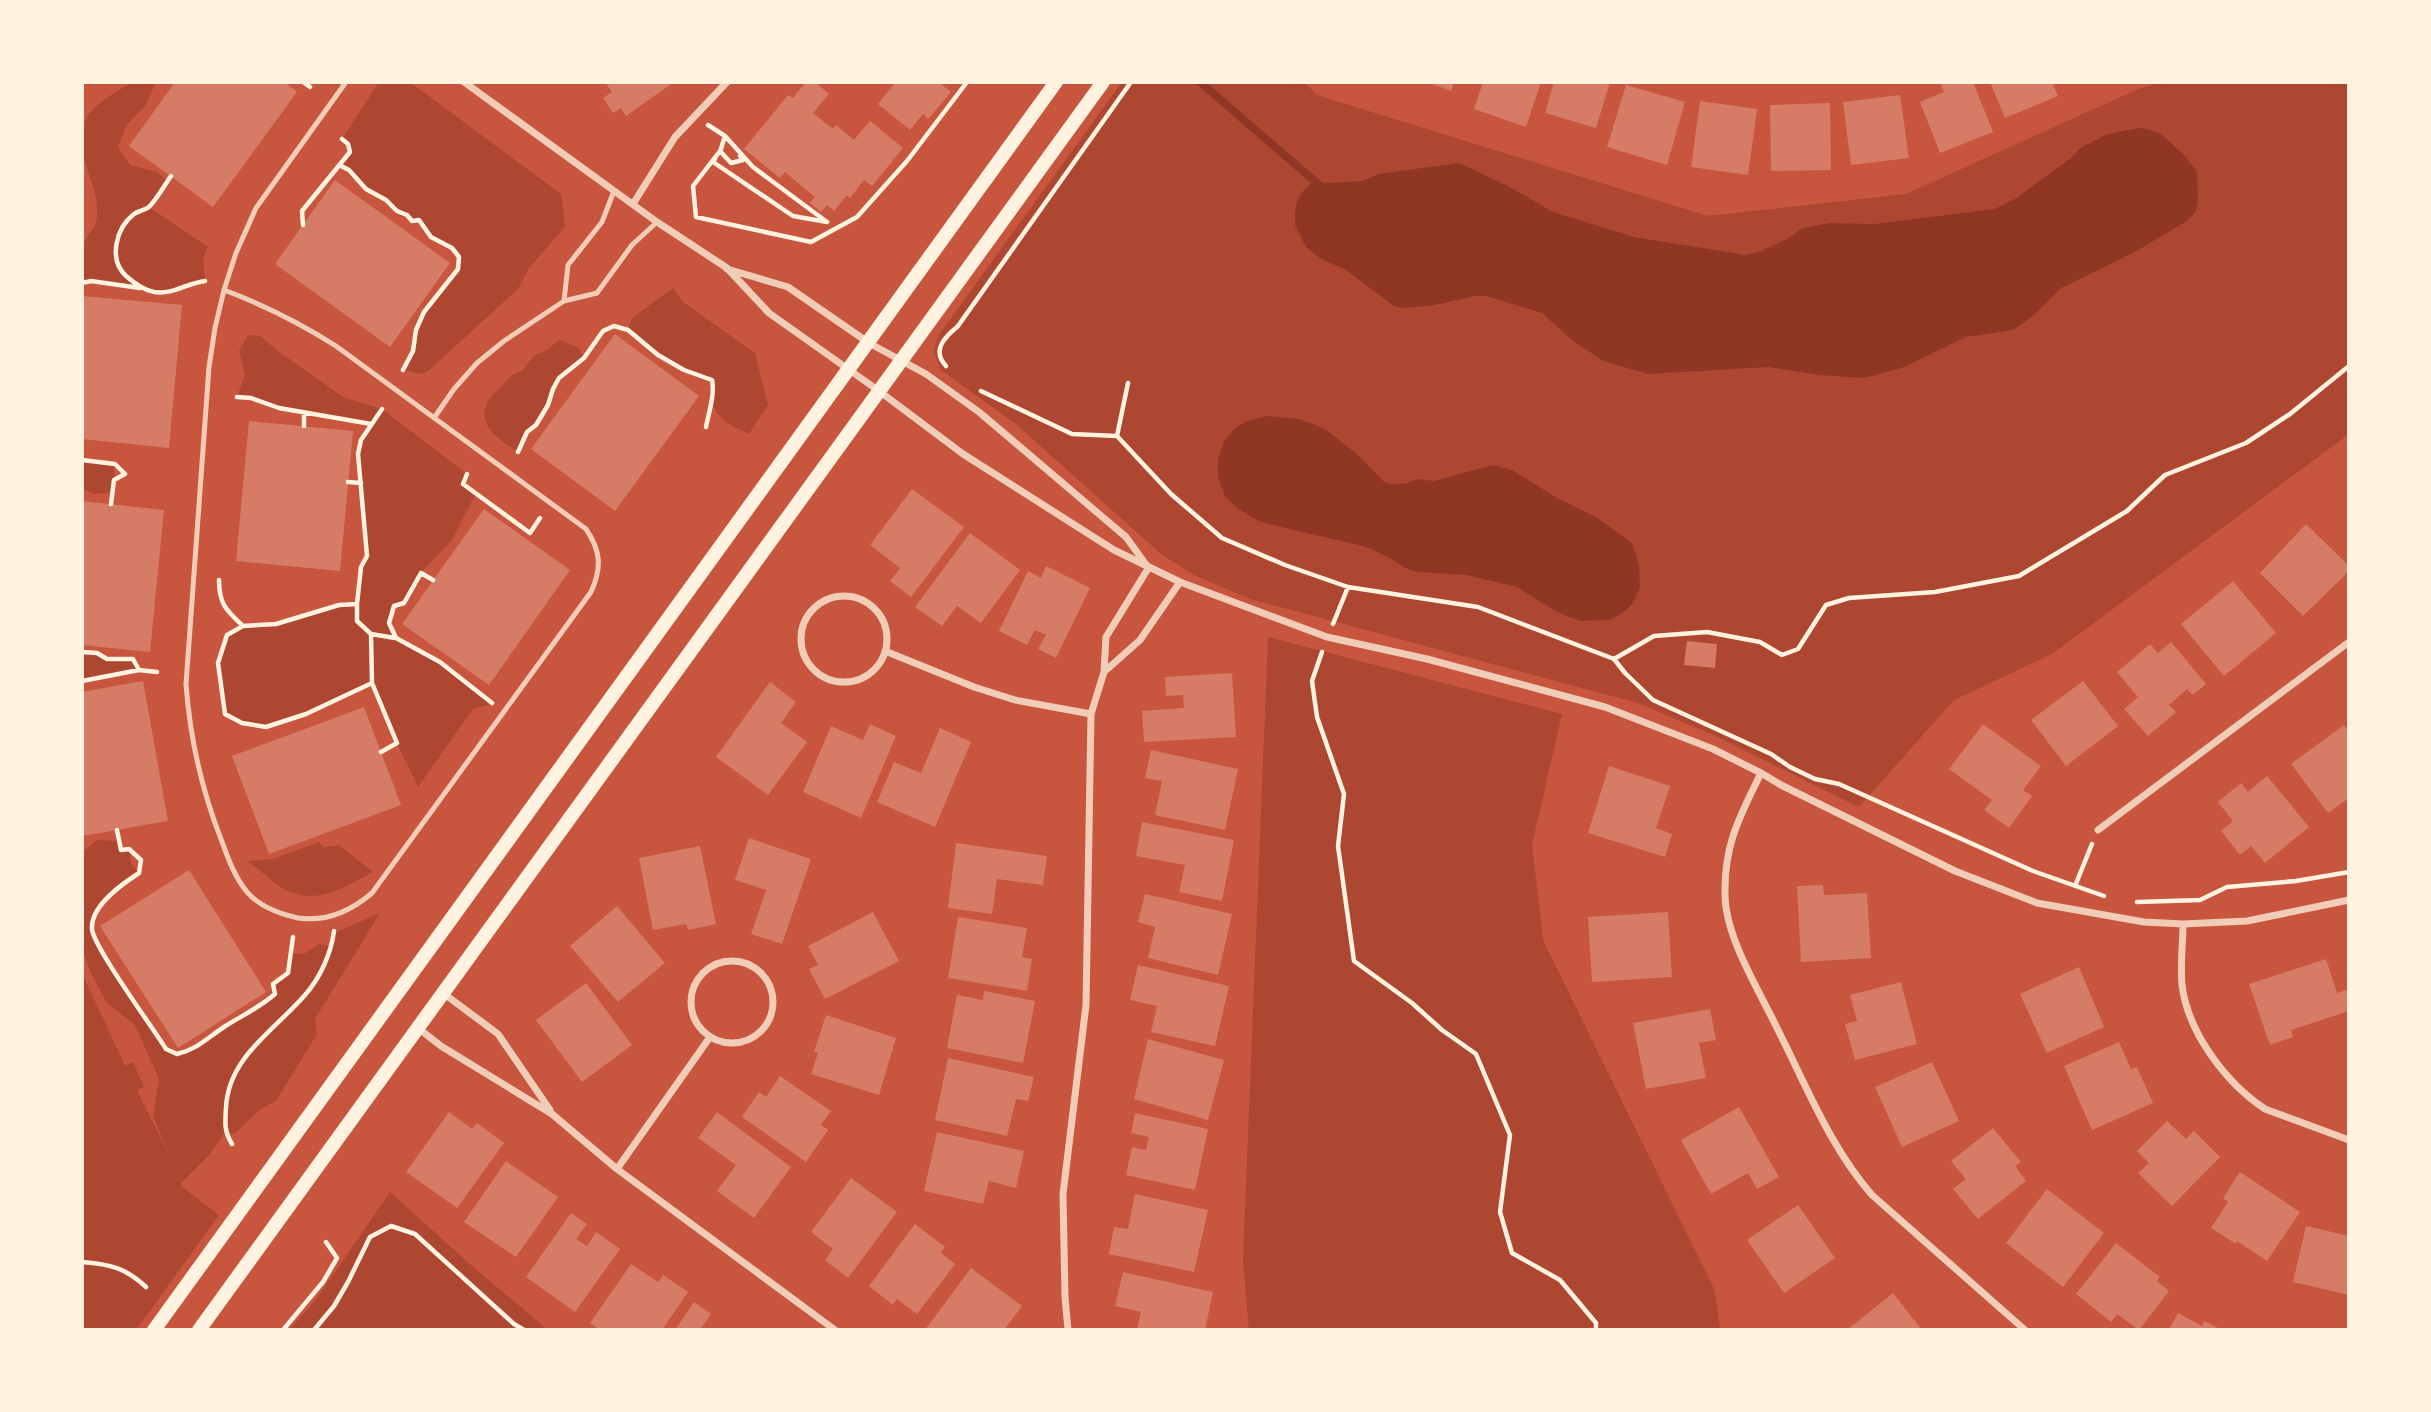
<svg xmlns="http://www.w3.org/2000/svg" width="2431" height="1412" font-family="'Golos Text',sans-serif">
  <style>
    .green { fill: #ae4732 }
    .water { fill: #8f3625 }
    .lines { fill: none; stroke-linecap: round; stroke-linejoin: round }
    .stream { stroke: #8f3625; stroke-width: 8 }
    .building { fill: #d67c66 }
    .path { stroke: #fff3e0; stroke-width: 4.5 }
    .service { stroke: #f1ccb7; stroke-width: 5 }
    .minor { stroke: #f1ccb7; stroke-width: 7 }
    .secondary { stroke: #fff3e0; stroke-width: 14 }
  </style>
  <rect width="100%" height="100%" fill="#c8553d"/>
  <!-- green -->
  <path class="green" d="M133,82H156L145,106L126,126L118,147L130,165L157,172L167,181L149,207L208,247L203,257L205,281L176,291L155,292L91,281L82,283C82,271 79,256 83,245C86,237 94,230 96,222C100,206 94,188 89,174C69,121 89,107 133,82Z
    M379,82H410L561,194L565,227L529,268L518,289L428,371L421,374L403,370L413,351L416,330L424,312L458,269L459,257L452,248L431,237L419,221C403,221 397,208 386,200C380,195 371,194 366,189C356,181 352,171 341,166L350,152L348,144L342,139Z
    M1122,82H1304L1317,95L1708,216L1906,194L2138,89L2163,82H2349V434L2052,654L1954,700L1859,807L1711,734L1638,703L1250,599L1194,575L1161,554L1017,425L941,370L934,351L938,336Z
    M673,288L683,302L755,353L768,405L749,434C720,422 709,413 711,380C679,368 654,352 628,330L632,318Z
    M248,335L260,336L278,351L343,397L382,409L467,474L463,484L475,495L452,540L421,573L404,603L394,606L389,623L396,638L440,662L492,704L473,709L418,787L397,743L372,683L306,714L266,727L242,723L225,714C221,687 208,640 241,627C252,622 267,626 279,623C305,616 329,605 357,604L361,567L367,556L358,454L361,440L371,425L279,408L251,398L237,397L245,375L239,351Z
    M559,340L579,348L584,358L559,378L548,405L536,425L527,432L518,452C500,440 474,425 489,400C491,395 497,391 500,388C507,380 512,373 522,371L534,356L547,350Z
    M82,460L115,464L112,492L93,494L82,488Z
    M1268,637L1562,714L1532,845L1543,940L1715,1291L1720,1330H1249L1243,1260Z
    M82,652L97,653L107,659H133L139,670L82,681Z
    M97,840L119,841L121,850L129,849L131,863L139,873C122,884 90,905 92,929C93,947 152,1028 166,1049L177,1054L193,1050L275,994L273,984L288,973L289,953L304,954L319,944L330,946L334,933L380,913L315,1019L317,1034L276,1101L261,1109L234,1134L225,1132L210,1154L181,1183L182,1187L219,1215L136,1330H82V973L125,1066L133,1062L144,1087L137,1090L170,1157L153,1116L159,1079L135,1025L106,1002L90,971L82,948V849L85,850Z
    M319,842L323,847L339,845L373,872C342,888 317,907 282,888C270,881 260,869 247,861L273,859Z
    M390,1192L472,1266L548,1330H289L315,1301Z"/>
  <!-- water -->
  <path class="water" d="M2139,128L2148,129L2162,135L2184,155L2197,172L2198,200L2196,211L2187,221L2133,253L2061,288L2034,315L2013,330L1966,337L1904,367L1873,376L1862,378L1820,375L1769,367L1648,374L1603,361L1572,340L1542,313L1486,296H1475L1430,306L1401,308L1394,306L1346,270L1321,259L1306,247L1295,225V213L1297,201L1302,192L1311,184L1363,181L1378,174L1459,163L1508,186L1553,212L1634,237L1745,255L1759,252L1791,237L1800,229L1829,223L1874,224L1995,209L2015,199L2071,158L2080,148L2108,134Z
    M1265,416L1300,419L1325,429L1357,454L1384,482L1392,484L1407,483L1417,479L1434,481L1493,465L1512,470L1557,498L1596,517L1632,543L1639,564L1640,587L1633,603L1623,613L1608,620L1580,621L1557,612L1517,587L1467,575L1418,572L1405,568L1388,557L1366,547L1260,522L1237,508L1225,496L1218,477V460L1223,443L1234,429L1245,422Z"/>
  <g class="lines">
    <!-- stream -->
    <path class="stream" d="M1200,82L1325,190"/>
  </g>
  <!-- building -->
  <path class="building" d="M175,82H284L297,92L213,207L129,146Z
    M605,82H674L626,116L621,108L613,113L603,98L612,92Z
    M806,82H815L829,94L813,113L833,129L836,125L854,140L870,121L903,148L872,186L864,180L850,198L847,195L834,211L827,205L821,212L810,203L815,197L785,172L780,178L744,149L788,95L793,98Z
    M891,82H945L942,85L951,92L928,119L923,114L910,130L878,104L894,84Z
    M1427,82H1454L1451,91Z
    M1483,82H1541L1526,127L1474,109Z
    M1554,82H1610L1596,128L1545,113Z
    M1940,82H1973L1993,132L1940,153L1920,102L1944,92Z
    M1990,82H2052L2058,96L2005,118Z
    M1626,85L1685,102L1667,165L1607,147Z
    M1900,95L1909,158L1851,165L1843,102Z
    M1700,101L1757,109L1748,175L1691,167Z
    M1830,103L1831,170L1771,171L1770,105Z
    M335,180L450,263L390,347L275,264Z
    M82,296L182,305L169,448L82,439Z
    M615,334L699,396L615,511L531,449Z
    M249,421L353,431L340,571L236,561Z
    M912,489L964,527L911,597L890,581L900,568L870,545Z
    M82,501L164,510L150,652L82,645Z
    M484,509L570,570L489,685L402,624Z
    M2306,524L2349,566V571L2303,616L2260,573Z
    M970,533L1020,570L981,623L957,606L942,626L915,607Z
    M1046,566L1090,588L1056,658L1038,649L1046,635L1035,630L1027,645L999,631L1028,571L1041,578Z
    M2233,581L2276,633L2224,676L2181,624Z
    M1687,641L1717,644L1715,668L1684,665Z
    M2171,642L2206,684L2193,695L2187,689L2169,705L2176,712L2148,736L2124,709L2138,697L2117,672L2150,644L2158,653Z
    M1232,673L1236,737L1144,742L1142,711L1184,708L1183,695L1166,696L1165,677Z
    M143,681L168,821L82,836V692Z
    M2083,681L2118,726L2066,766L2031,720Z
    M770,682L796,702L781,723L807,742L768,795L716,757Z
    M364,707L401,805L269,854L232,756Z
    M870,724L896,736L861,818L803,792L831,726L863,740Z
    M1983,724L2041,766L2023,790L2032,796L2009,828L1984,810L1992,800L1949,769Z
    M2344,725L2349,732V798L2328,813L2291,764Z
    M940,728L971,742L935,827L877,802L894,762L921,773Z
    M1151,750L1238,769L1225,830L1155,815L1162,781L1145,778Z
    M1609,766L1670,786L1656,828L1672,834L1665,857L1588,833Z
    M2267,776L2309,827L2265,863L2251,846L2240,855L2221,831L2233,821L2218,802L2241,783L2248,792Z
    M1142,822L1234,840L1222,901L1179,892L1185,865L1136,856Z
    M749,838L811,859L782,944L751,934L766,890L735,880Z
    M956,843L1047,856L1043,885L997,879L992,914L948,908Z
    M700,846L716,924L688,930L686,924L653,930L639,858Z
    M189,870L266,992L178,1048L100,926Z
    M1823,885L1824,895L1867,893L1871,958L1801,962L1797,886Z
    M1145,894L1232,914L1218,975L1148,958L1155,927L1138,922Z
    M617,906L665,963L618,1002L570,946Z
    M873,912L899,961L825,999L809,969L818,965L808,946Z
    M1668,912L1672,977L1592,982L1588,917Z
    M958,917L1027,928L1022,957L1032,959L1027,991L948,978Z
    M2326,959L2337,993L2349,989V1011L2291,1030L2293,1037L2270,1045L2249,984Z
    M1138,965L1229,986L1215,1046L1151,1032L1157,1006L1130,1000Z
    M2079,967L2104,1027L2047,1053L2020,994Z
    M1901,982L1917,1044L1855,1060L1845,1024L1857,1021L1850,995Z
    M586,983L632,1045L582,1082L536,1020Z
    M984,991L1035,1001L1023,1063L947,1048L957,995L983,1000Z
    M1710,1009L1716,1040L1699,1043L1706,1078L1646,1089L1633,1023Z
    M826,1015L896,1038L879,1095L811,1074L818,1053L814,1052Z
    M1148,1039L1224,1060L1208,1120L1134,1099Z
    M2119,1042L2131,1069L2137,1067L2153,1103L2092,1130L2064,1066Z
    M948,1058L1034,1077L1028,1101L1016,1099L1007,1136L935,1120Z
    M1932,1062L1959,1121L1902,1147L1875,1087Z
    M780,1076L831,1111L821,1125L828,1130L806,1162L742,1117L759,1092L766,1097Z
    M1739,1107L1779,1177L1757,1189L1748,1173L1711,1194L1681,1140Z
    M449,1112L472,1129L477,1123L504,1143L457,1208L406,1172Z
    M717,1112L791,1167L754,1218L717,1191L736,1165L698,1138Z
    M1135,1113L1208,1129L1195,1190L1126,1175L1132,1147L1146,1150L1149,1137L1131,1133Z
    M2167,1121L2186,1139L2194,1131L2220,1157L2172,1206L2138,1173L2149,1163L2137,1151Z
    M1993,1128L2021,1162L2015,1166L2026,1181L1978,1219L1953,1189L1966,1179L1951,1161Z
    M937,1132L1024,1151L1016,1188L989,1181L983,1204L924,1191Z
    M506,1161L558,1197L516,1257L464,1222Z
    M2240,1172L2300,1212L2267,1261L2237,1241L2236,1244L2211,1228L2228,1202L2223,1198Z
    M851,1178L897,1212L848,1278L825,1260L833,1249L811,1232Z
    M2047,1189L2104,1233L2063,1287L2006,1243Z
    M1135,1194L1208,1210L1194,1272L1109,1254L1114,1227L1128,1229Z
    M1798,1205L1835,1258L1784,1293L1747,1240Z
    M571,1213L587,1224L576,1239L587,1246L596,1232L620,1249L575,1312L526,1277Z
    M915,1224L945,1247L941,1253L955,1264L917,1314L897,1299L893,1305L869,1286Z
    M2306,1226L2349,1236V1295L2293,1282Z
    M2116,1243L2160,1277L2157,1281L2169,1291L2139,1330L2117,1314L2111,1322L2076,1294Z
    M631,1264L658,1282L663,1275L688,1292L662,1330H600L590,1323Z
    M971,1268L1022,1306L1004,1330H925Z
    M1123,1272L1213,1292L1205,1330H1137L1141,1312L1115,1306Z
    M1893,1293L1922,1330H1847Z
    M694,1302L711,1314L700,1330H675Z
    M2178,1313L2202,1326L2204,1321L2222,1330H2169Z"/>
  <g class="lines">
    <!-- path -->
    <path class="path" d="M303,82L310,87
      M708,125L725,136L753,167L827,222L793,216L713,162L715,159
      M720,151L693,186L696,217L811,242L857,217L907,161L967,82
      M720,151L731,163L743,160L740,156
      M720,152L725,136
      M341,166L349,170L366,189L386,200L397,211L407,215L412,221L419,220L431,237L452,248L459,257L458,269L424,312L416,330L413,351L403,370
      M171,176C164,186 157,199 149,207C145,210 139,211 134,214C116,228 108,259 126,276C134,283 143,290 154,292C173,295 187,283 205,281
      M303,225L302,211L350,152L348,144L342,139
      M82,283L91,281L140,288
      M946,366C931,350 945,337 958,326L1131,82
      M981,391L1072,434L1117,436L1171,494L1222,538L1285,565L1348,587L1478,607L1614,659L1625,673L1653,700L1771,754L1790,767L1815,779L1839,784L2033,871L2104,896
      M237,397L251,398L279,408L371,424
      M304,413V426
      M1117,436L1128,383
      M518,452L527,432L536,425L548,405L553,389L559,378L584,358L603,331L614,326L628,330L658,355L684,370L712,380C715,395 709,411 706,427
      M82,460L115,464L125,474L114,480L111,504
      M467,474L463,484L530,533L540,518
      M348,482L361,483
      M219,580C219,604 226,610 243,626L276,624L339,605L357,604V621L371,634L372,683L306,714L266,727L242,723L225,714L218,663L227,635L243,626
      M433,580L421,573L404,603L394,606L389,623L396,638L440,662L492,703
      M357,604L361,567L367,556L358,454L361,440L382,409
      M1333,624L1348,587
      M371,634L395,638
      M82,652L97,653L107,659H133L139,670
      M1322,652L1312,681L1317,717L1344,794L1338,846L1354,961L1412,1003L1442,1030L1476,1054L1510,1135L1500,1212L1512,1253L1560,1280L1596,1323V1330
      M1614,659L1654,636L1707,632L1760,642L1782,655L1798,649L1826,605L1849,598L1935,592L2019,576L2127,511L2165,475L2246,443L2290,414L2349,366
      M82,681L139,670L157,672
      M372,683L397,743L381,752
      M117,830L121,850L129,849L141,860L139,873C122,884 90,906 92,929C93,946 153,1028 166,1049L177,1054C198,1049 207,1038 224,1027C241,1016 259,1008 275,994L273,984L288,973L293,937
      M2075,886L2092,844
      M2137,902L2200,900L2227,887L2296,881L2349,872
      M232,1144C224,1131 225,1123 226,1108C228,1057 275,1030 305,995C320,978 331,954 334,931
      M82,1262C110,1264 126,1268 146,1287
      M283,1330L323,1282L337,1258L326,1242
      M314,1330L334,1306L348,1282L370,1237L391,1226L415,1234L514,1324L524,1330"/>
    <!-- service -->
    <path class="service" d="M224,290C264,305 300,323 336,346L586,529C601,551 602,568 591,592L372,893C351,911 326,922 298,918C280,914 260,907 247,892C234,876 228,858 221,839C201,788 190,739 186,684L209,367L215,328L224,290L236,253L256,208L346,82
      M564,301L568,265L602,222L614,191
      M434,418L454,389L477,363L504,341L564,301L597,293L632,245L657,222"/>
    <!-- minor -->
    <path class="minor" d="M464,82L657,222L727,268L769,313L879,391L963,454L1114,550L1180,582L1327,637L1427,659L1605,707L1713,749L1761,773L1781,785L1955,871L2037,903L2144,922L2183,924L2247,921L2349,900
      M633,204L675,137L727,82
      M727,269L788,287L869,343L926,374L979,412L1126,537L1147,566
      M801 639a43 43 0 1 1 86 0a43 43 0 1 1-86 0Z
      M885,651L974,687L1015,700L1091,714
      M1104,672L1140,640L1180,582
      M1761,773C1740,816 1724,844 1725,894C1725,937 1759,990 1777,1028C1806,1085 1830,1147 1872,1195L2025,1330
      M2098,830L2349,642
      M2183,924C2183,944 2180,965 2182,985C2188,1033 2226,1083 2265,1109L2349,1140
      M691 1002a41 41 0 1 1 82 0a41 41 0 1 1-82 0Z
      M443,993L498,1034L550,1110
      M418,1028L441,1046L552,1114L617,1169L835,1330
      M617,1169L710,1037
      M1068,1330L1065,1297L1063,1194L1086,1005L1091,714L1104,672L1106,637L1149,567"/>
    <!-- secondary -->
    <path class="secondary" d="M154,1330L1056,82
      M199,1330L1103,82"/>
  </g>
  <!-- border -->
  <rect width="2431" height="1412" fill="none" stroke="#fff3e0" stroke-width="168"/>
</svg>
